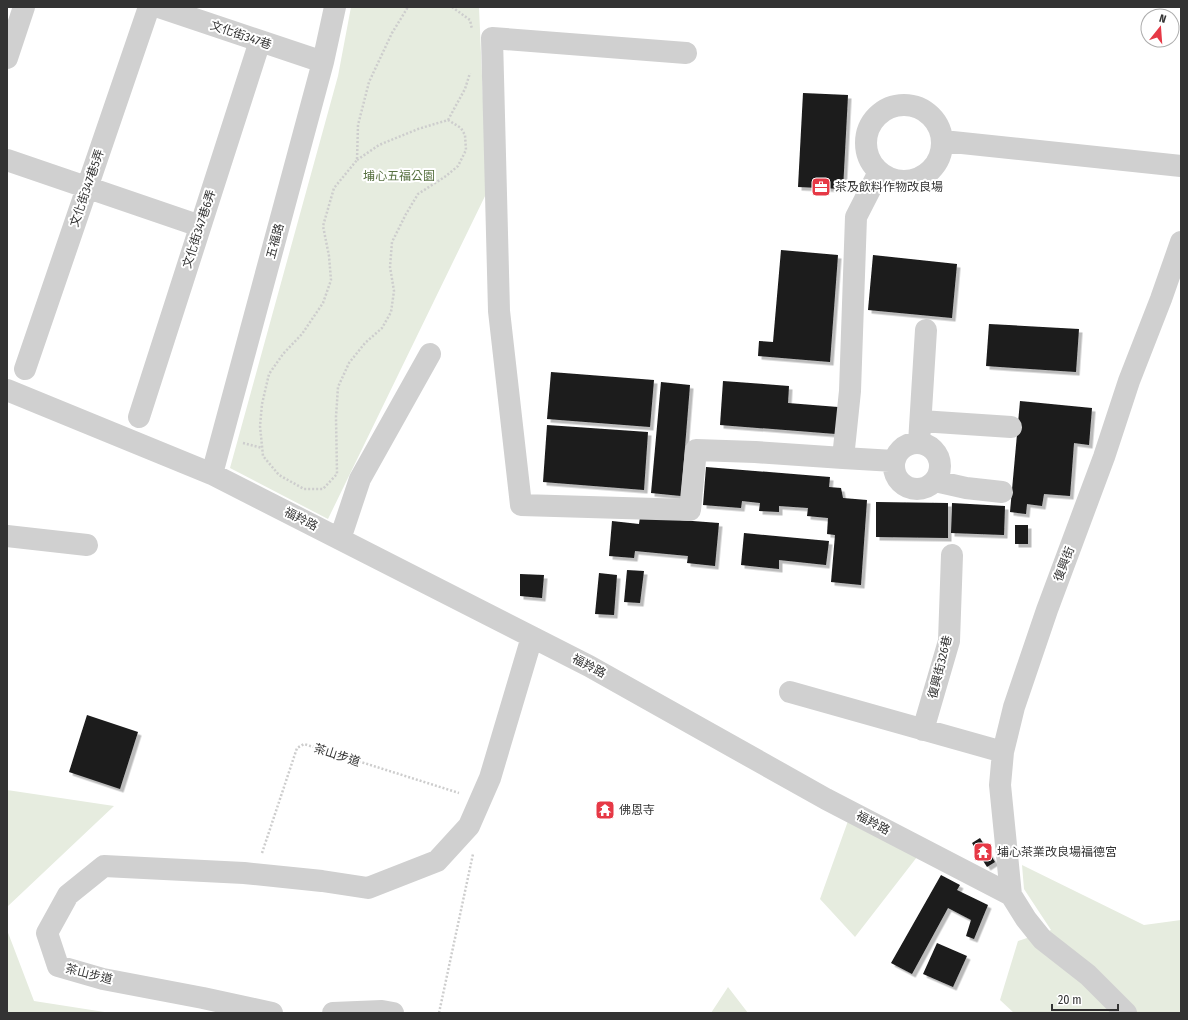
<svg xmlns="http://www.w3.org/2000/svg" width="1188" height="1020" font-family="'Fira Sans Condensed','Noto Sans TC',sans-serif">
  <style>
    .green { fill: #e6ecdf }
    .building { fill: #1a1a1a; filter: url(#shadow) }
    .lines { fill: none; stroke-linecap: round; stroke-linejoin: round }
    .path { stroke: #cdcdcd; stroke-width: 2.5; stroke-dasharray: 2 2; stroke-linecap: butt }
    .minor { stroke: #d0d0d0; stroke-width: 22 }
    .labels { text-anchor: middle; stroke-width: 4; stroke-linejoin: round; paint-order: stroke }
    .street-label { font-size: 12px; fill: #333; stroke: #fff }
    .park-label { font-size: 12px; fill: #56703f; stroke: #fff }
    .poi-label { font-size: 12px; fill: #333; stroke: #fff; text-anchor: start }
  </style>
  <defs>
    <filter id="shadow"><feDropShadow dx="3.5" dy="3.5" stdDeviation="0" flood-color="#0004"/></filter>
  </defs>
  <rect width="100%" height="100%" fill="#fff"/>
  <!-- green -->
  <path class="green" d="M351,7H479L487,192L328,519L230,468L338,76Z
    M7,790L114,806L7,907Z
    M848,821L917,857L855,937L820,899Z
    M1022,865L1144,925L1181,920V1013H1014L1000,1000L1018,941L1051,930L1024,889Z
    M7,930L34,1001L111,1013H7Z
    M728,987L748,1013H711Z"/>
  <!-- building -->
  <path class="building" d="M803,93L848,95L843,189L798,187Z
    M781,250L838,255L830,362L758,356L759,341L773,342Z
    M873,255L957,264L952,318L868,310Z
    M989,324L1079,329L1076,372L986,366Z
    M551,372L654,380L650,427L547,419Z
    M723,381L789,386L788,403L838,407L836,434L720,425Z
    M661,382L690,385L681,496L651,493Z
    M1020,401L1092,408L1089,445L1074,443L1070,496L1044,494L1042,506L1027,504L1026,514L1010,512Z
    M547,425L648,432L644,490L543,482Z
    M706,467L830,477L829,487L841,488L843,498L867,500L861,585L831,582L835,535L827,534L828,518L807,516L808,508L779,506V512L759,511L760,503L742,501L741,508L703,505Z
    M876,502L948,503V538L876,537Z
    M952,503L1005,506L1004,535L951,533Z
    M640,517L719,523L715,566L687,563L688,556L635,551L634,558L609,556L612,521L639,524Z
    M1015,525H1028V544H1015Z
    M744,533L829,541L826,565L779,560V569L741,565Z
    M627,570L644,571L640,603L624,602Z
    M599,573L617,575L614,615L595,614Z
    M520,574L544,575L542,598L520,596Z
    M87,715L138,732L120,789L69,772Z
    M980,838L995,862L987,867L972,843Z
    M941,875L960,885L957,890L988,905L974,939L966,936L971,920L948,908L912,974L891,963Z
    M937,943L967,956L953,987L923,974Z"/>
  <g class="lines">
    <!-- path -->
    <path class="path" d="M452,7L470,20L472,29
      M448,120L465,89L470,73
      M357,160L379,145L418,129L448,120L461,128L465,135L466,150L458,166L446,176L418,194L406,214L392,242L390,267L394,291L391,312L382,328L365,343L349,363L338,387L336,417L337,474L323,489H304L279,475L263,456L260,426L262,404L269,374L283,354L302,334L323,303L331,280L329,256L323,226L334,188L357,160L358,125L369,82L392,33L408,7
      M243,443L262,448
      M262,853L297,748L304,744L459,793
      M439,1013L473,854"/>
    <!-- minor -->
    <path class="minor" d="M159,7L323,62
      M686,53L492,38L499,311L521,505L690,510L696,450L755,452L843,458L850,391L856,217L879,172
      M7,58L24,7
      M866 143a38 38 0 1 1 76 0a38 38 0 1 1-76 0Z
      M943,141L1181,166
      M7,160L200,226
      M25,369L149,7
      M7,390L212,474L589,666L826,799L1011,895L1026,919L1042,939L1088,975L1126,1013
      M139,417L260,41
      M921,421L1011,427
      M894 466a23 23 0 1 1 46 0a23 23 0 1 1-46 0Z
      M919,443L926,330
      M843,458L894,461
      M212,474L323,62L335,7
      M935,481L966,488L1002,492
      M7,536L87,545
      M340,539L360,479L430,354
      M790,692L1003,752
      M923,730L949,641L952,555
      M1011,895L1000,785L1003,752L1014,707L1047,610L1104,457L1129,381L1161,299L1181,242
      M272,1013L203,998L103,979L58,966L47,933L68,895L104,866L244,873L322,881L368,888L437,861L469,826L490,778L532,637
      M333,1013L382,1011L393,1013"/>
  </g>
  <!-- icons -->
  <defs>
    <symbol id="office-square" viewBox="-11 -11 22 22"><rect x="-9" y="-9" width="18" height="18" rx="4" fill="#e63946" stroke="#fff"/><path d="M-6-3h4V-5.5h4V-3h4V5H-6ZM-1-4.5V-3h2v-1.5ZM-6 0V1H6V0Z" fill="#fff"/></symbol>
    <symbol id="temple-square" viewBox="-11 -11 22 22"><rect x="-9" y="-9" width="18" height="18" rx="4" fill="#e63946" stroke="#fff"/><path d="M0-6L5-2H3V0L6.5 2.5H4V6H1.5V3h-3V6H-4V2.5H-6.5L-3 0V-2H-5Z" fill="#fff"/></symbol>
  </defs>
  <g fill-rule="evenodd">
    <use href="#office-square" x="810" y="176" width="22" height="22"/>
    <use href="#temple-square" x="594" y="799" width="22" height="22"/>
    <use href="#temple-square" x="972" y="841" width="22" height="22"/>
  </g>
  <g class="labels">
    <!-- street labels -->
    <g class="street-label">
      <text transform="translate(241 35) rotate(19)" y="4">文化街347巷</text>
      <text transform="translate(87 188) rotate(-71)" y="4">文化街347巷5弄</text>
      <text transform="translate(199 229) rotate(-72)" y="4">文化街347巷6弄</text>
      <text transform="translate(275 241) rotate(-75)" y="4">五福路</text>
      <text transform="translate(301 519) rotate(27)" y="4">福羚路</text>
      <text transform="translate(1064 564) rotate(-69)" y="4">復興街</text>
      <text transform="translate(589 666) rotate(28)" y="4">福羚路</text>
      <text transform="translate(940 667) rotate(-76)" y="4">復興街326巷</text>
      <text transform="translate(337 755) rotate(18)" y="4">茶山步道</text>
      <text transform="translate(873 823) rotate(28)" y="4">福羚路</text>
      <text transform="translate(89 974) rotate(14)" y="4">茶山步道</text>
    </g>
    <!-- park labels -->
    <g class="park-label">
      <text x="399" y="180">埔心五福公園</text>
    </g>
    <!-- poi labels -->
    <g class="poi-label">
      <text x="835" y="191">茶及飲料作物改良場</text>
      <text x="619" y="814">佛恩寺</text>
      <text x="997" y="856">埔心茶業改良場福德宮</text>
    </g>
  </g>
  <!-- border -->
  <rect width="1188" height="1020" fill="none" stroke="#333333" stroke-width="16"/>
  <!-- north arrow -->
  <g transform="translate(1160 28) rotate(17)"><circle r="19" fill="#ffffff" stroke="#adadad"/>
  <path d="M0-3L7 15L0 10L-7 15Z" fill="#e63946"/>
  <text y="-6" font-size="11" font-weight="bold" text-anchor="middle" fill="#333333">N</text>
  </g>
  <!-- scale -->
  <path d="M1052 1004v6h66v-6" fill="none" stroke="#333333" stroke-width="2"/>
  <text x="1058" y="1004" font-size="12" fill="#333333" stroke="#ffffff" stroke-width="3" paint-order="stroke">20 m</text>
</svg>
